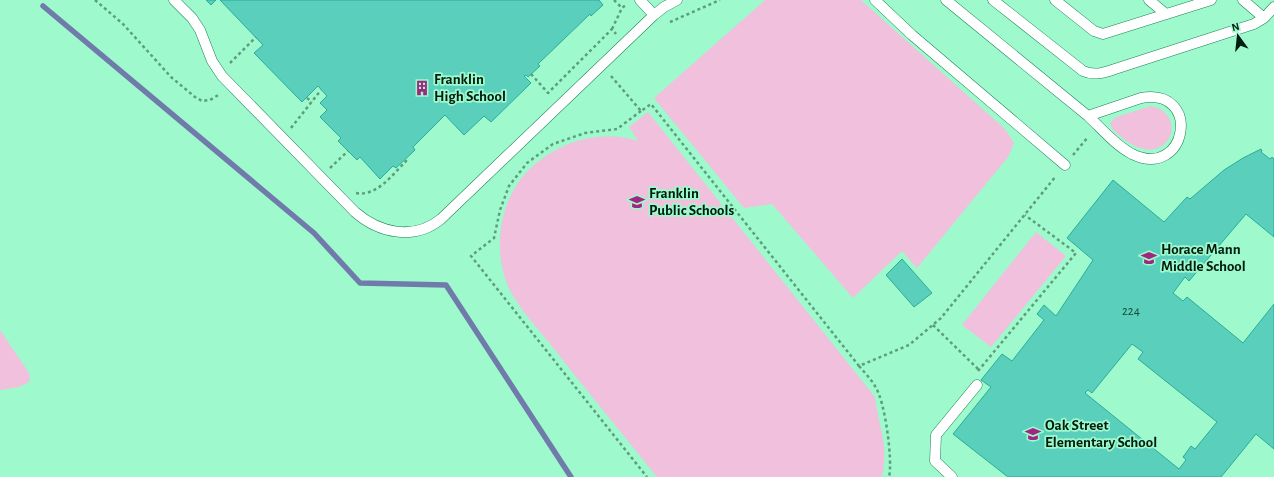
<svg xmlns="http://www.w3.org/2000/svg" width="1274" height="477" font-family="'Alegreya Sans',sans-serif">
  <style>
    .green { fill: #f0c0dd }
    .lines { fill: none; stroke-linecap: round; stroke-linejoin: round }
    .stream { stroke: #707bac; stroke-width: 5.5 }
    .building { fill: #59cfbc; stroke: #2dab9a; fill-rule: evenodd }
    .lane-casing { stroke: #1b8158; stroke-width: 11 }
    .path { stroke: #5c9d7e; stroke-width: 2.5; stroke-dasharray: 3 3; stroke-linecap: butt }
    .lane { stroke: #fff; stroke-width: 10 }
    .labels { text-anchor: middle; stroke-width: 3.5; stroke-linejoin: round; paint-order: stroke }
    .number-label { font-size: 13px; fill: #174a3c }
    .poi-label { font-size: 15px; font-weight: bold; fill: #011d11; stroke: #9efacc; text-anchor: start }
  </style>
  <rect width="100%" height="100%" fill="#9efacc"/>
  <!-- green -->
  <path class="green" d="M765,0H861L1005,129L1014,143L1008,157L917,268L902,251L853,298L772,204L744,208L654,98Z
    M1151,106C1155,107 1159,108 1163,111C1176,121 1174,142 1158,148C1147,153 1132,146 1124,139C1118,134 1112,131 1110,123L1116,117Z
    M648,112L875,397C877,414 882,429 884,446C885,457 884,466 882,477H657C622,433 586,390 551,345C536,326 517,307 507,284C491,242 502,188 539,161C567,139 604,130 638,141L629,127Z
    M1036,232L1066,256L991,347L962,325Z
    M0,330L27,370L30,376L29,382L19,387L1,390H0Z"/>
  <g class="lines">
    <!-- stream -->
    <path class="stream" d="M43,6L314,233L360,283L446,285L571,477"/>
  </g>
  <!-- building -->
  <path class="building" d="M206,0H216L211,5Z
    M220,0H599L603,5L591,16L590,14L538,64L540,66L528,77L526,75L524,76L531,83L491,122L484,116L464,135L445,115L413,147L415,150L396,168L393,166L380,179L360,157L357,160L338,141L341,138L320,117L327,110L320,103L327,96L318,86L302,102L254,53L263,45Z
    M1261,149L1262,151L1261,152L1270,159L1272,157L1274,159V237L1246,214L1189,281L1185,277L1173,293L1183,301L1187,297L1243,343L1274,304V449L1256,434L1221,477H1008L953,434L991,387L981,380L1002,354L1012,361L1044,320L1037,314L1044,305L1056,316L1093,260L1067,238L1113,180L1164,222L1187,197L1190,199L1224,170L1243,158ZM1132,344L1143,352L1138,359L1217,422L1195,449L1191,446L1183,457L1186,460L1179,469L1085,393L1088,390L1092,393Z
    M902,259L932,293L914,307L886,275Z"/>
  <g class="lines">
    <defs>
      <path id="lane" d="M174,0L192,18L200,30L212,61L222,76L355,212C379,233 414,241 441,219L654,15L664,7L677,0
        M640,0L654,15
        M875,0L912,35L1065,165
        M946,0L1088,116C1102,129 1115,145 1132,154C1187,181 1203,87 1141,98L1088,116
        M993,0L1083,71C1094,76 1104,73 1115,69L1254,24L1264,18L1274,7
        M1055,0L1094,31L1103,34L1211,0
        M1149,0L1166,14
        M1243,0L1264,18
        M952,477L935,461L936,435L977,385"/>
    </defs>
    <!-- lane casing -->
    <use href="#lane" class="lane-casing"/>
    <!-- path -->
    <path class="path" d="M95,0L123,24L171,77L195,97L202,101L210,100L220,94
      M614,0L622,8L627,4
      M670,22L720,0
      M612,29L622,8
      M230,63L256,37
      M531,74L548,93L612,29L616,34
      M611,76L641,111L651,104L859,366L909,345L941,318L1056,176
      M307,98L312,102
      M641,111L617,129L585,133L553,144L527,163L509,186L500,210L494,238L471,256L647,477
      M291,128L321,90
      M1073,155L1088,137
      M330,168L348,151
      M356,193C377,197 393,174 406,161L405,160
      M933,325L978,369
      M859,366C865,373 872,380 876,388C885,402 893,461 889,477
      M978,371L1076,253L1025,215"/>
    <!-- lane -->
    <use href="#lane" class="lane"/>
  </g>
  <!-- icons -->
  <defs>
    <symbol id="building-bare" viewBox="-9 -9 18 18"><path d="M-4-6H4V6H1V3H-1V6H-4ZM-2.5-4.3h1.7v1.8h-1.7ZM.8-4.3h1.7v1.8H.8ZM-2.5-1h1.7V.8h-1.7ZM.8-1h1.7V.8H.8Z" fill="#a0277f" stroke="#9efacc" stroke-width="2.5" paint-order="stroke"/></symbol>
    <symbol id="school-bare" viewBox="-9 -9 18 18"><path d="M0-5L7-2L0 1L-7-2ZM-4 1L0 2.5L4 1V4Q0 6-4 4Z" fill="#a0277f" stroke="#9efacc" stroke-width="2.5" paint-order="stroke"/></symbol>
  </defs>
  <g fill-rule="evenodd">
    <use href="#building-bare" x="411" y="77" width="22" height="22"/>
    <use href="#school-bare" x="626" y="191" width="22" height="22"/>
    <use href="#school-bare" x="1138" y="247" width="22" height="22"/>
    <use href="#school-bare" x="1022" y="423" width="22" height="22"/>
  </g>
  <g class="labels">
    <!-- number labels -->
    <g class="number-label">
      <text x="1131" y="315">224</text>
    </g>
    <!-- poi labels -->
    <g class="poi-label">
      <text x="434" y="84">Franklin<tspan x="434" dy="17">High School</tspan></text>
      <text x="649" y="198">Franklin<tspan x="649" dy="17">Public Schools</tspan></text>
      <text x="1161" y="254">Horace Mann<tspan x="1161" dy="17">Middle School</tspan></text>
      <text x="1045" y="430">Oak Street<tspan x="1045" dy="17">Elementary School</tspan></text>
    </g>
  </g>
  <!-- north arrow -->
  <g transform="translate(1238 36) rotate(345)" stroke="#9efacc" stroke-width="3" paint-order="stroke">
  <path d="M0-3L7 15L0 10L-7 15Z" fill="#011d11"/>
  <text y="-6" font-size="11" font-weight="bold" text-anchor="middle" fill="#011d11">N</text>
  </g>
</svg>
